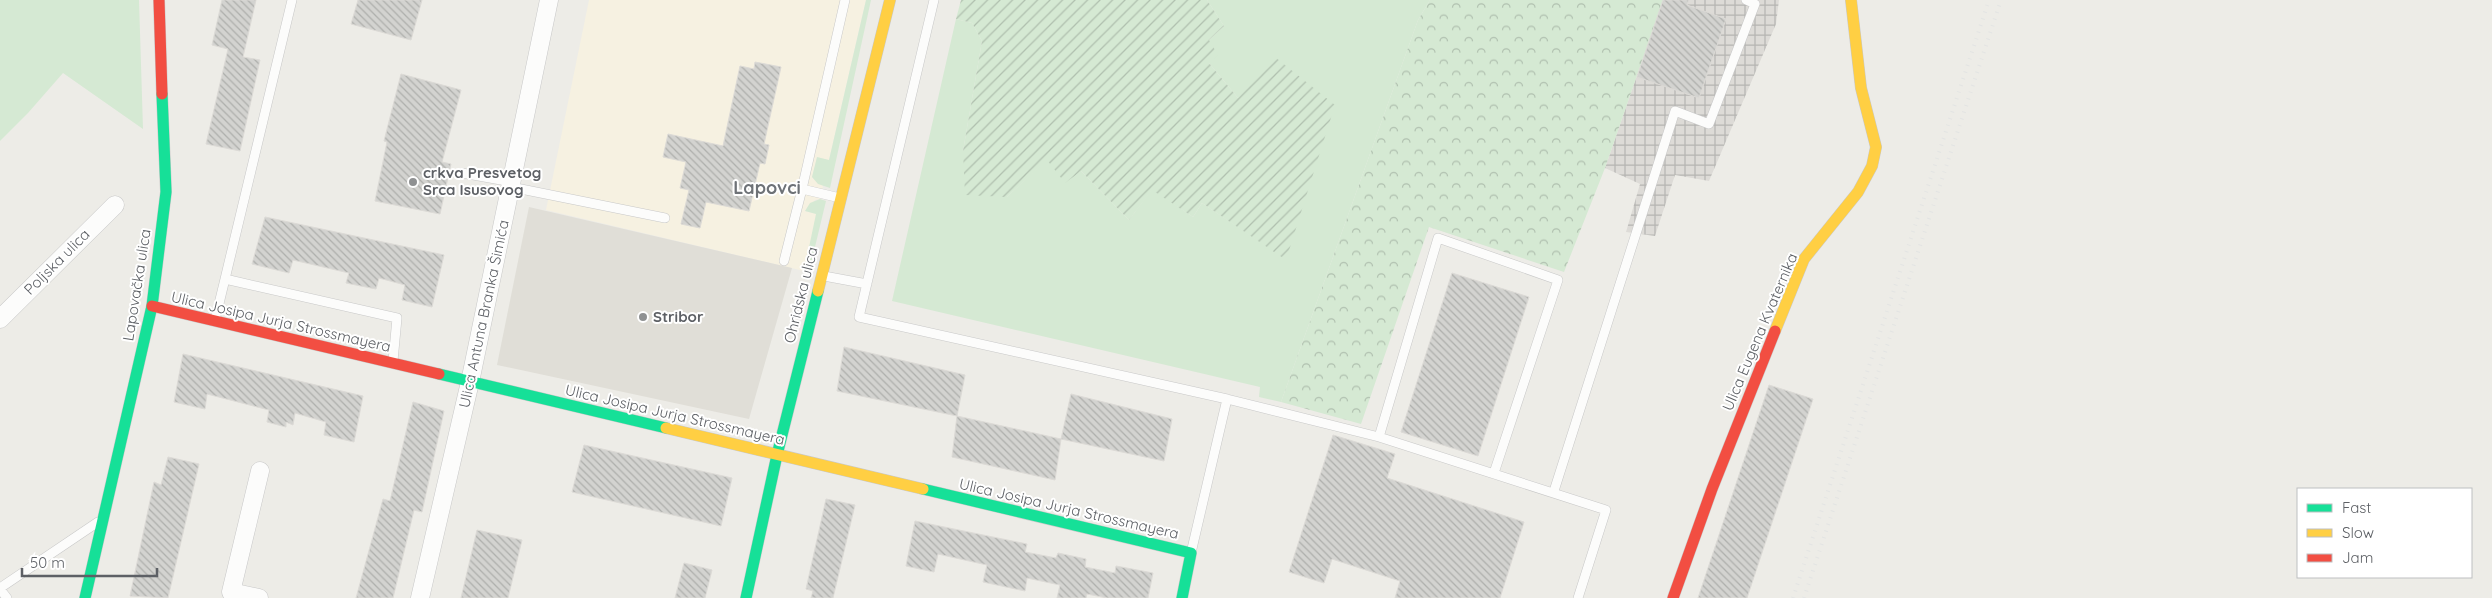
<svg xmlns="http://www.w3.org/2000/svg" width="2492" height="598" font-family="Quicksand,sans-serif">
  <style>
    .commercial { fill: #f6f1e1 }
    .industrial { fill: url(#industrial-grid) }
    .education { fill: #e0ded7 }
    .green { fill: #d5e9d3 }
    .forest { fill: url(#forest-crowns) }
    .garden { fill: url(#garden-furrows) }
    .building { fill: url(#building-back-hatch); stroke: #dcdad6 }
    .lines { fill: none; stroke-linecap: round; stroke-linejoin: round }
    .lane-casing { stroke: #c8c8c8; stroke-width: 10 }
    .street-casing { stroke: #c8c8c8; stroke-width: 19 }
    .fast-casing { stroke: #c9c9c9; stroke-width: 12 }
    .slow-casing { stroke: #c9c9c9; stroke-width: 12 }
    .jam-casing { stroke: #c9c9c9; stroke-width: 12 }
    .lane { stroke: #fcfcfb; stroke-width: 9 }
    .street { stroke: #fcfcfb; stroke-width: 18 }
    .fast { stroke: #16e098; stroke-width: 11 }
    .slow { stroke: #ffcf43; stroke-width: 11 }
    .jam { stroke: #f24e42; stroke-width: 11 }
    .rail { stroke: #e3e4e3; stroke-width: 4; stroke-dasharray: 1 6; stroke-linecap: butt }
    .poi-dot { fill: #8f9192; stroke: #fff; stroke-width: 2 }
    .labels { text-anchor: middle; stroke-width: 4; stroke-linejoin: round; paint-order: stroke }
    .poi-label { font-size: 15px; font-weight: bold; fill: #5d6065; stroke: #fff; text-anchor: start }
    .street-label { font-size: 15px; fill: #5d6065; stroke: #fff }
    .quarter-label { font-size: 18px; font-weight: bold; fill: #6e7277; stroke: #fff }
  </style>
  <defs>
    <pattern id="industrial-grid" width="8" height="8" patternUnits="userSpaceOnUse" patternTransform="scale(1.25)"><rect width="8" height="8" fill="#dddbd7"/><path d="M0 4h8M4 0v8" fill="none" stroke="#b6b5b2"/></pattern>
    <pattern id="forest-crowns" width="20" height="18" patternUnits="userSpaceOnUse" patternTransform="scale(1.25)"><rect width="20" height="18" fill="#d5e9d3"/><path d="M2 6a3 3 0 1 1 6 0M12 15a3 3 0 1 1 6 0" fill="none" stroke="#b0c0af"/></pattern>
    <pattern id="garden-furrows" width="10" height="10" patternUnits="userSpaceOnUse" patternTransform="scale(1.25)"><rect width="10" height="10" fill="#d5e9d3"/><path d="M-1 1l2-2M0 10L10 0M9 11l2-2" fill="none" stroke="#b0c0af"/></pattern>
    <pattern id="building-back-hatch" width="6" height="6" patternUnits="userSpaceOnUse" patternTransform="scale(1.25)"><rect width="6" height="6" fill="#d3d3d0"/><path d="M-1 5l2 2M0 0l6 6M5-1l2 2" fill="none" stroke="#aeafac"/></pattern>
  </defs>
  <rect width="100%" height="100%" fill="#edece7"/>
  <!-- commercial -->
  <path class="commercial" d="M589,0H866L829,160L817,158L812,177L823,186L820,199L815,200L805,211L817,214L804,271L546,210Z"/>
  <!-- industrial -->
  <path class="industrial" d="M1663,0H1779L1776,24L1709,181L1675,175L1655,236L1626,232L1640,184L1605,168Z"/>
  <!-- education -->
  <path class="education" d="M529,207L792,268L749,419L497,365Z"/>
  <!-- green -->
  <path class="green" d="M0,0H139L143,129L63,73L28,113L0,141Z
    M866,0H871L830,188L818,184L812,177L817,157L829,160Z
    M1207,0H1430L1418,20L1281,402L1259,397L1260,387L892,301L956,19L972,23L982,41L963,151L1007,197L1047,159L1081,171L1129,220L1152,189L1193,217L1202,203L1286,259L1238,98L1209,63V40L1224,26Z
    M820,199L826,201L809,272L804,271L816,214L805,211L810,203Z"/>
  <!-- forest -->
  <path class="forest" d="M1430,0H1663L1605,168L1564,272L1429,227L1361,424L1281,402L1418,20Z"/>
  <!-- garden -->
  <path class="garden" d="M961,0H1207L1224,26L1209,40L1218,55L1209,63L1238,98L1275,57L1335,105L1286,260L1202,203L1193,217L1152,190L1129,220L1081,171L1065,183L1047,160L1007,197L965,195L963,151L982,41L972,23L956,19Z"/>
  <!-- building -->
  <path class="building" d="M222,0H256L243,57L260,60L240,151L206,144L228,49L212,45Z
    M358,0H422L411,40L351,24Z
    M1663,0H1689L1687,5L1726,19L1699,98L1637,77Z
    M755,62L781,67L764,144L769,145L765,164L760,163L749,211L706,202L700,228L681,224L689,190L680,188L686,162L663,157L668,134L723,146L740,66L754,69Z
    M401,74L461,90L442,162L451,164L440,214L375,201L387,142L384,141Z
    M265,217L444,255L432,307L402,300L405,285L379,278L376,289L346,283L349,273L293,260L289,273L252,264Z
    M1452,273L1529,297L1478,456L1401,432Z
    M844,347L965,375L957,416L837,391Z
    M183,354L363,396L354,442L324,435L326,422L295,413L293,425L286,422V427L267,422L269,410L207,394L205,409L174,402Z
    M1769,385L1813,399L1747,598H1698Z
    M1071,394L1172,419L1164,461L1061,439Z
    M413,402L444,411L422,512L414,510L393,598H356L383,499L390,501Z
    M957,416L1061,439L1055,480L952,457Z
    M1333,435L1395,454L1387,478L1524,522L1500,598H1395L1400,581L1332,559L1324,583L1289,572Z
    M584,445L732,478L721,526L572,492Z
    M168,457L199,464L168,598L130,596L154,482L161,485Z
    M826,499L855,505L833,598H811L813,591L806,589Z
    M915,521L1027,544L1025,552L1056,558L1058,553L1086,559L1085,567L1115,573L1116,566L1153,573L1148,598H1107L1087,594L1086,598H1057L1060,585L1027,578L1025,591L983,582L987,565L938,554L934,572L906,566Z
    M477,530L522,540L508,598H461Z
    M684,563L712,570L705,598H675Z"/>
  <g class="lines">
    <defs>
      <path id="lane" d="M934,0L859,317L1227,399L1379,437L1606,510L1578,598
        M462,173L512,182
        M511,187L665,218
        M840,198L802,189L845,0
        M784,261L802,189
        M824,276L867,284
        M225,279L292,0
        M215,320L225,279L397,318L393,361
        M1379,437L1438,238L1558,280L1494,473
        M1554,491L1675,111L1709,124L1755,4L1746,0
        M1191,553L1227,399
        M0,588L98,522
        M0,589L7,598"/>
      <path id="street" d="M0,319L115,205
        M259,598L231,592L260,471
        M420,598L470,382L549,0"/>
      <path id="fast" d="M439,374L666,428
        M923,489L1191,553L1182,598
        M85,598L152,306L166,192L162,94
        M746,598L777,455L818,291"/>
      <path id="slow" d="M818,291L890,0
        M1775,331L1804,259L1858,192L1872,166L1876,147L1861,88L1851,0
        M666,428L923,489"/>
      <path id="jam" d="M159,0L162,94
        M152,306L439,374
        M1673,598L1712,489L1775,331"/>
    </defs>
    <!-- lane casing -->
    <use href="#lane" class="lane-casing"/>
    <!-- street casing -->
    <use href="#street" class="street-casing"/>
    <!-- fast casing -->
    <use href="#fast" class="fast-casing"/>
    <!-- slow casing -->
    <use href="#slow" class="slow-casing"/>
    <!-- jam casing -->
    <use href="#jam" class="jam-casing"/>
    <!-- lane -->
    <use href="#lane" class="lane"/>
    <!-- street -->
    <use href="#street" class="street"/>
    <!-- fast -->
    <use href="#fast" class="fast"/>
    <!-- slow -->
    <use href="#slow" class="slow"/>
    <!-- jam -->
    <use href="#jam" class="jam"/>
    <!-- rail -->
    <path class="rail" d="M1793,598L1989,0
      M1804,598L2001,0"/>
  </g>
  <!-- markers -->
  <g class="poi-dot">
    <circle cx="413" cy="182" r="5"/>
    <circle cx="643" cy="317" r="5"/>
  </g>
  <g class="labels">
    <!-- poi labels -->
    <g class="poi-label">
      <text x="423" y="178">crkva Presvetog<tspan x="423" dy="17">Srca Isusovog</tspan></text>
      <text x="653" y="322">Stribor</text>
    </g>
    <!-- street labels -->
    <g class="street-label">
      <text transform="translate(57 262) rotate(-45)" y="5">Poljska ulica</text>
      <text transform="translate(137 285) rotate(-81)" y="5">Lapovačka ulica</text>
      <text transform="translate(801 295) rotate(-76)" y="5">Ohridska ulica</text>
      <text transform="translate(484 314) rotate(-78)" y="5">Ulica Antuna Branka Šimića</text>
      <text transform="translate(281 322) rotate(13)" y="5">Ulica Josipa Jurja Strossmayera</text>
      <text transform="translate(1760 332) rotate(-67)" y="5">Ulica Eugena Kvaternika</text>
      <text transform="translate(675 415) rotate(13)" y="5">Ulica Josipa Jurja Strossmayera</text>
      <text transform="translate(1069 509) rotate(13)" y="5">Ulica Josipa Jurja Strossmayera</text>
    </g>
    <!-- quarter labels -->
    <g class="quarter-label">
      <text x="767" y="194">Lapovci</text>
    </g>
  </g>
  <!-- legend -->
  <rect x="2297" y="488" width="175" height="90" fill="#ffffff" stroke="#bebfc1"/>
  <rect x="2307" y="504" width="25" height="8" fill="#16e098" stroke="#bebfc1"/>
  <text x="2342" y="513" font-size="15" fill="#5d6065">Fast</text>
  <rect x="2307" y="529" width="25" height="8" fill="#ffcf43" stroke="#bebfc1"/>
  <text x="2342" y="538" font-size="15" fill="#5d6065">Slow</text>
  <rect x="2307" y="554" width="25" height="8" fill="#f24e42" stroke="#bebfc1"/>
  <text x="2342" y="563" font-size="15" fill="#5d6065">Jam</text>
  <!-- scale -->
  <path d="M22 568v8h135v-8" fill="none" stroke="#5d6065" stroke-width="2.5"/>
  <text x="30" y="568" font-size="15" fill="#5d6065" stroke="#ffffff" stroke-width="4" paint-order="stroke">50 m</text>
</svg>
